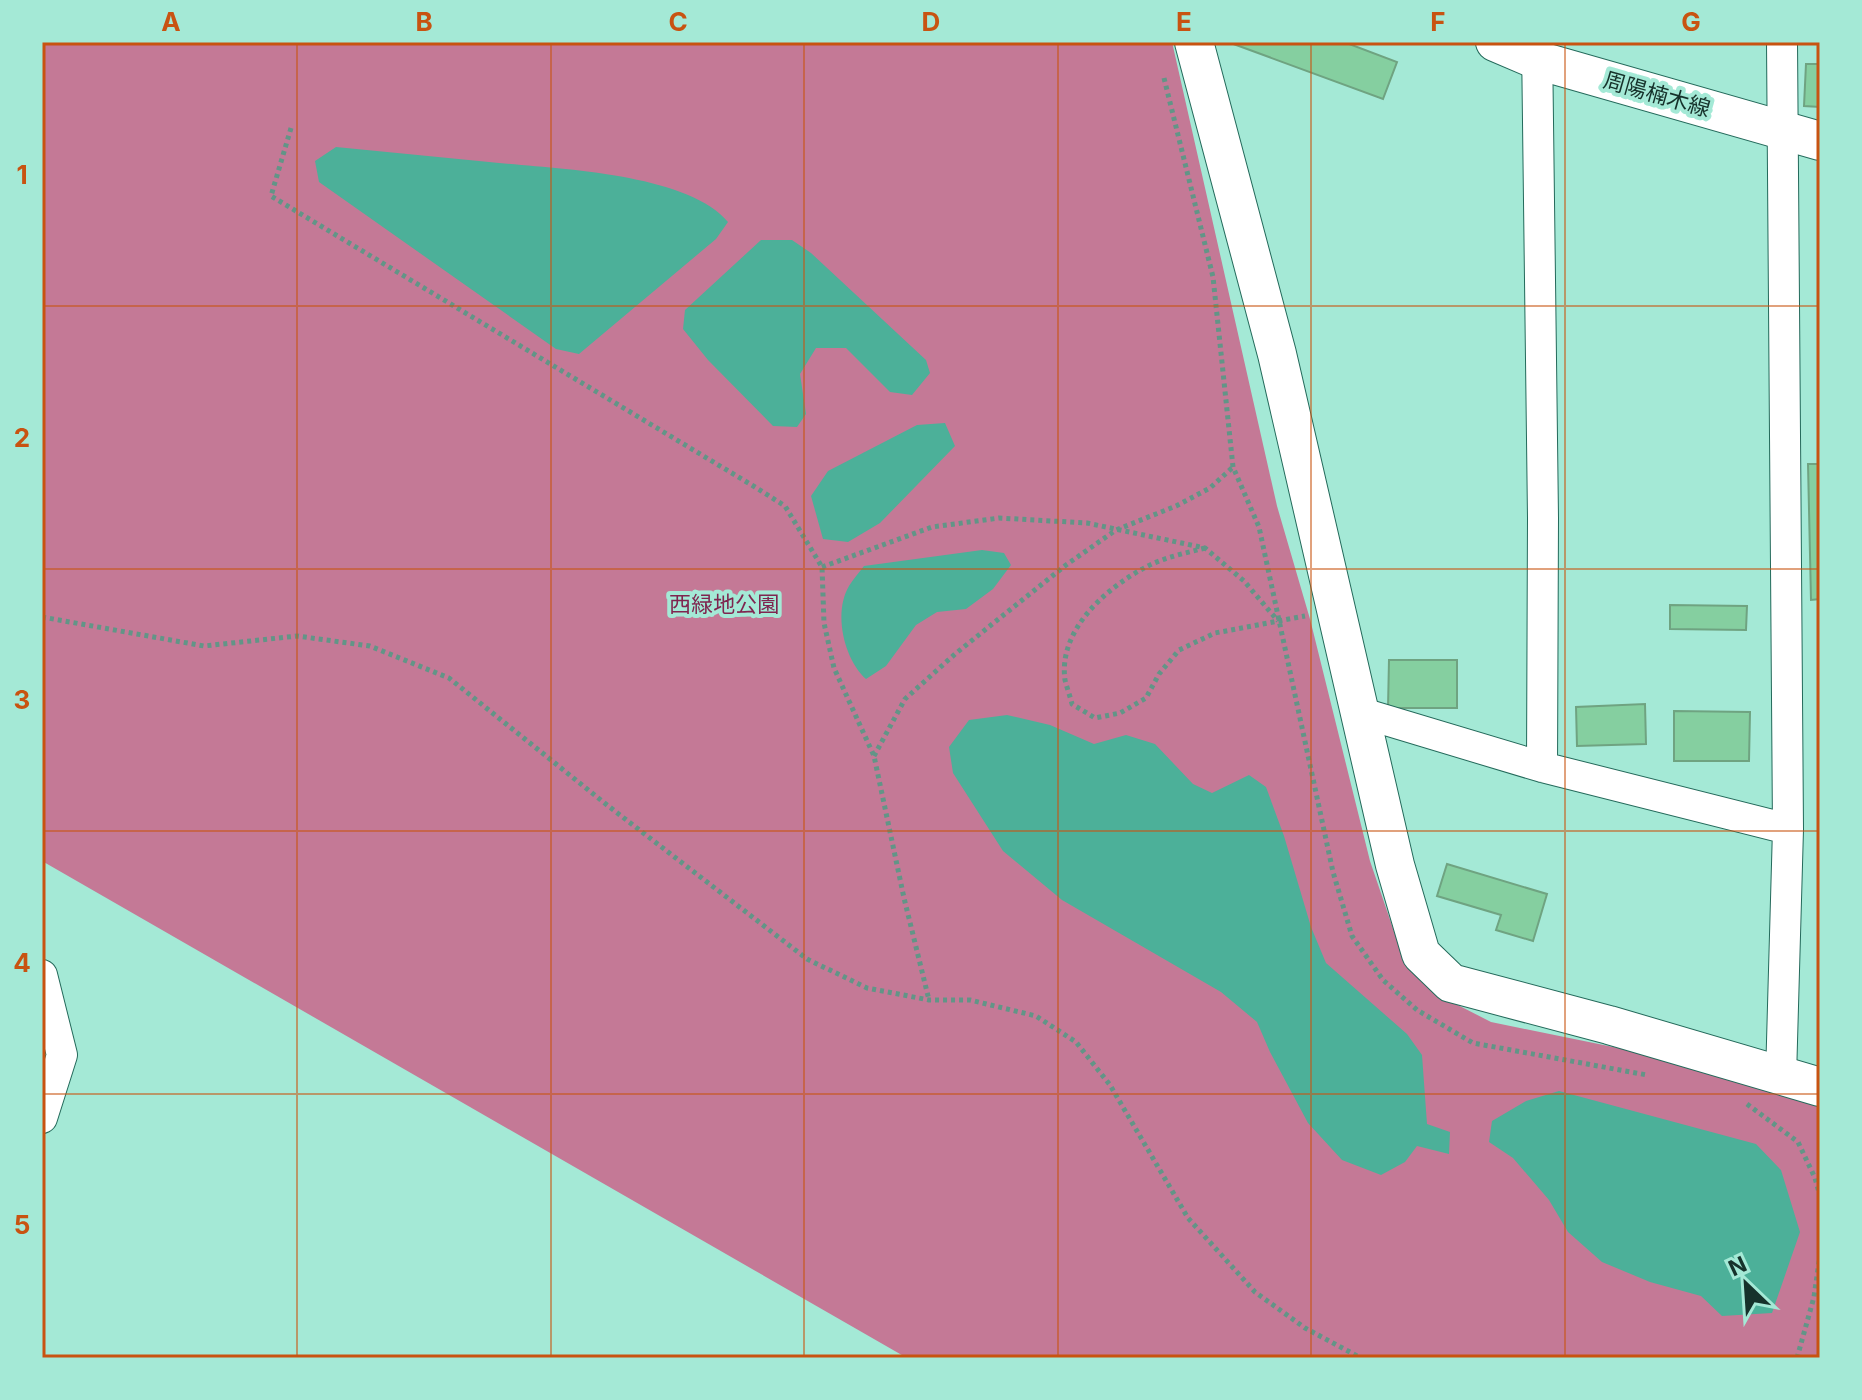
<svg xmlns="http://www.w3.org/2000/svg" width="1862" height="1400" font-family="Inter,'Noto Sans JP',sans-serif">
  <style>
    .forest { fill: #c47996 }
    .water { fill: #4cb099 }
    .building { fill: #85cfa0; stroke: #6fa381; stroke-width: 2 }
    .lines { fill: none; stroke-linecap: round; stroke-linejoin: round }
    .minor-casing { stroke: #246a5b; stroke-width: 32 }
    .tertiary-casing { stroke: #246a5b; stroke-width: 40 }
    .path { stroke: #629587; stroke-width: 5; stroke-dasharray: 4 4; stroke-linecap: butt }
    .minor { stroke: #fff; stroke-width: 30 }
    .tertiary { stroke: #fff; stroke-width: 38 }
    .grid { fill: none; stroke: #c85311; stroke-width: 2; stroke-opacity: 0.55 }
    .labels { text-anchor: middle; stroke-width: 8; stroke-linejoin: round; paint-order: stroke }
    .street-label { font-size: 22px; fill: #16322b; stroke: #a4e9d6 }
    .park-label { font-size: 22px; fill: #7f254f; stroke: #a4e9d6 }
    .neatline { fill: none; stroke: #c85311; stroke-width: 3 }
    .grid-label { font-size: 26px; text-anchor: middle; font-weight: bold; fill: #c85311 }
  </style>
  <rect width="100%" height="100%" fill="#a4e9d6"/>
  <!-- forest -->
  <path class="forest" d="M42,42H1172L1277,506L1310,619L1370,861L1399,946L1415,973L1448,1000L1491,1022L1628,1050L1820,1103V1358H907L42,861Z"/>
  <!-- water -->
  <path class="water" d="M336,147C387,152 438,157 489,162C552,169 686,172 728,222L716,239L579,354L556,349L319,182L315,161Z
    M761,240H792L811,253L926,360L930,373L912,395L890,392L846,348H816L800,374L806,414L797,427L773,426L708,360L683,329L685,310Z
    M945,423L955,446L880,523L848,542L823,539L811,496L828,471L917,425Z
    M982,550L1004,553L1011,565L993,589L966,609L937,612L916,625L886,666L866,679C844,659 833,613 849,586C853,579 859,573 864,566Z
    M1007,715L1050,725L1094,744L1126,735L1155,744L1193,784L1212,793L1249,775L1266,787L1284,836L1311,927L1326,963L1407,1034L1422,1055L1427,1124L1450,1132L1449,1154L1417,1146L1405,1162L1381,1175L1342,1160L1308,1123L1270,1052L1257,1022L1221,992L1062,900L1003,851L953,773L949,747L969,720Z
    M1559,1091L1756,1144L1781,1170L1800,1232L1772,1313L1722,1316L1701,1296L1650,1282L1602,1262L1568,1232L1549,1200L1513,1158L1489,1142L1492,1121L1526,1101Z"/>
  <!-- building -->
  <path class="building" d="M1228,42H1344L1397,62L1383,99Z
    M1806,64H1820V107L1804,106Z
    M1808,464H1820V599L1811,600Z
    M1670,605L1747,606L1746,630L1670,629Z
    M1389,660H1457V708H1388Z
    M1645,704L1646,744L1577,746L1576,707Z
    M1674,711L1750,712L1749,761H1674Z
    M1447,864L1547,894L1533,941L1496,930L1501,915L1437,896Z"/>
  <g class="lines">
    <defs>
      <path id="minor" d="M1537,42L1543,518L1542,767
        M1359,712L1542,767L1788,829
        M42,975L62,1055L42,1118
        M1781,1077L1788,829L1782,42"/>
      <path id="tertiary" d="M1194,42L1277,354L1395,865L1421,954L1451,983L1609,1025L1820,1087
        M1495,42L1537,60L1820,141"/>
    </defs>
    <!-- minor casing -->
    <use href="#minor" class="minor-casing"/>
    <!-- tertiary casing -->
    <use href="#tertiary" class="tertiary-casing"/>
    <!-- path -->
    <path class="path" d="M1164,78L1213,277L1233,467L1259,527L1333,872L1352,936L1383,980L1417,1010L1473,1043L1647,1075
      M291,128L271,196L755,487L785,506L822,567L824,623L834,668L874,756L904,898L929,1000
      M1205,548C1186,553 1165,557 1146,567C1106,588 1058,630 1065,680C1067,688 1070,696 1072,704L1095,718L1120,713L1146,698L1159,674L1179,650L1215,633L1305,616
      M822,567L932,527L999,518L1087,523L1205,548L1244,581L1278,621
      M42,617L204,646L297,636L370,646L449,678L607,805L807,959L867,988L929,1000H970L1036,1016L1076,1042L1110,1085L1188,1218L1255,1292L1305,1328L1361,1358
      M874,756L905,699L955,654L1066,565L1116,530L1176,506L1210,488L1233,467
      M1747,1104L1798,1142L1815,1178L1820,1196
      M1797,1358L1814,1297L1820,1255"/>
    <!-- minor -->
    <use href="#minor" class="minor"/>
    <!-- tertiary -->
    <use href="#tertiary" class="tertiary"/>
  </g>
  <!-- grid -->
  <path class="grid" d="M297,42V1358M551,42V1358M804,42V1358M1058,42V1358M1311,42V1358M1565,42V1358M42,306H1820M42,569H1820M42,831H1820M42,1094H1820"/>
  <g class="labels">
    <!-- street labels -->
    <g class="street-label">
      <text transform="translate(1657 94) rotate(16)" y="8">周陽楠木線</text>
    </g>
    <!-- park labels -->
    <g class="park-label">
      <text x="724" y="612">西緑地公園</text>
    </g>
  </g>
  <!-- border -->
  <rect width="1862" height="1400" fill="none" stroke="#a4e9d6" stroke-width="88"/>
  <!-- north arrow -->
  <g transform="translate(1746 1284) rotate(335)" stroke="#a4e9d6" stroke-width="6" paint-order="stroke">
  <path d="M0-6L14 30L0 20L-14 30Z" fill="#16322b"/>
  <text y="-12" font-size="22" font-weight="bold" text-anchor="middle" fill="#16322b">N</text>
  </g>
  <rect x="44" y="44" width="1774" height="1312" class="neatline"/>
  <g class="grid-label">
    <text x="171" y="31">A</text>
    <text x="424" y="31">B</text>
    <text x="678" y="31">C</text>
    <text x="931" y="31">D</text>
    <text x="1184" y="31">E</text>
    <text x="1438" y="31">F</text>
    <text x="1691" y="31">G</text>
    <text x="22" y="184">1</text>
    <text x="22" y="447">2</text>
    <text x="22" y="709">3</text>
    <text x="22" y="972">4</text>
    <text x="22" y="1234">5</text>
  </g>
</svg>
